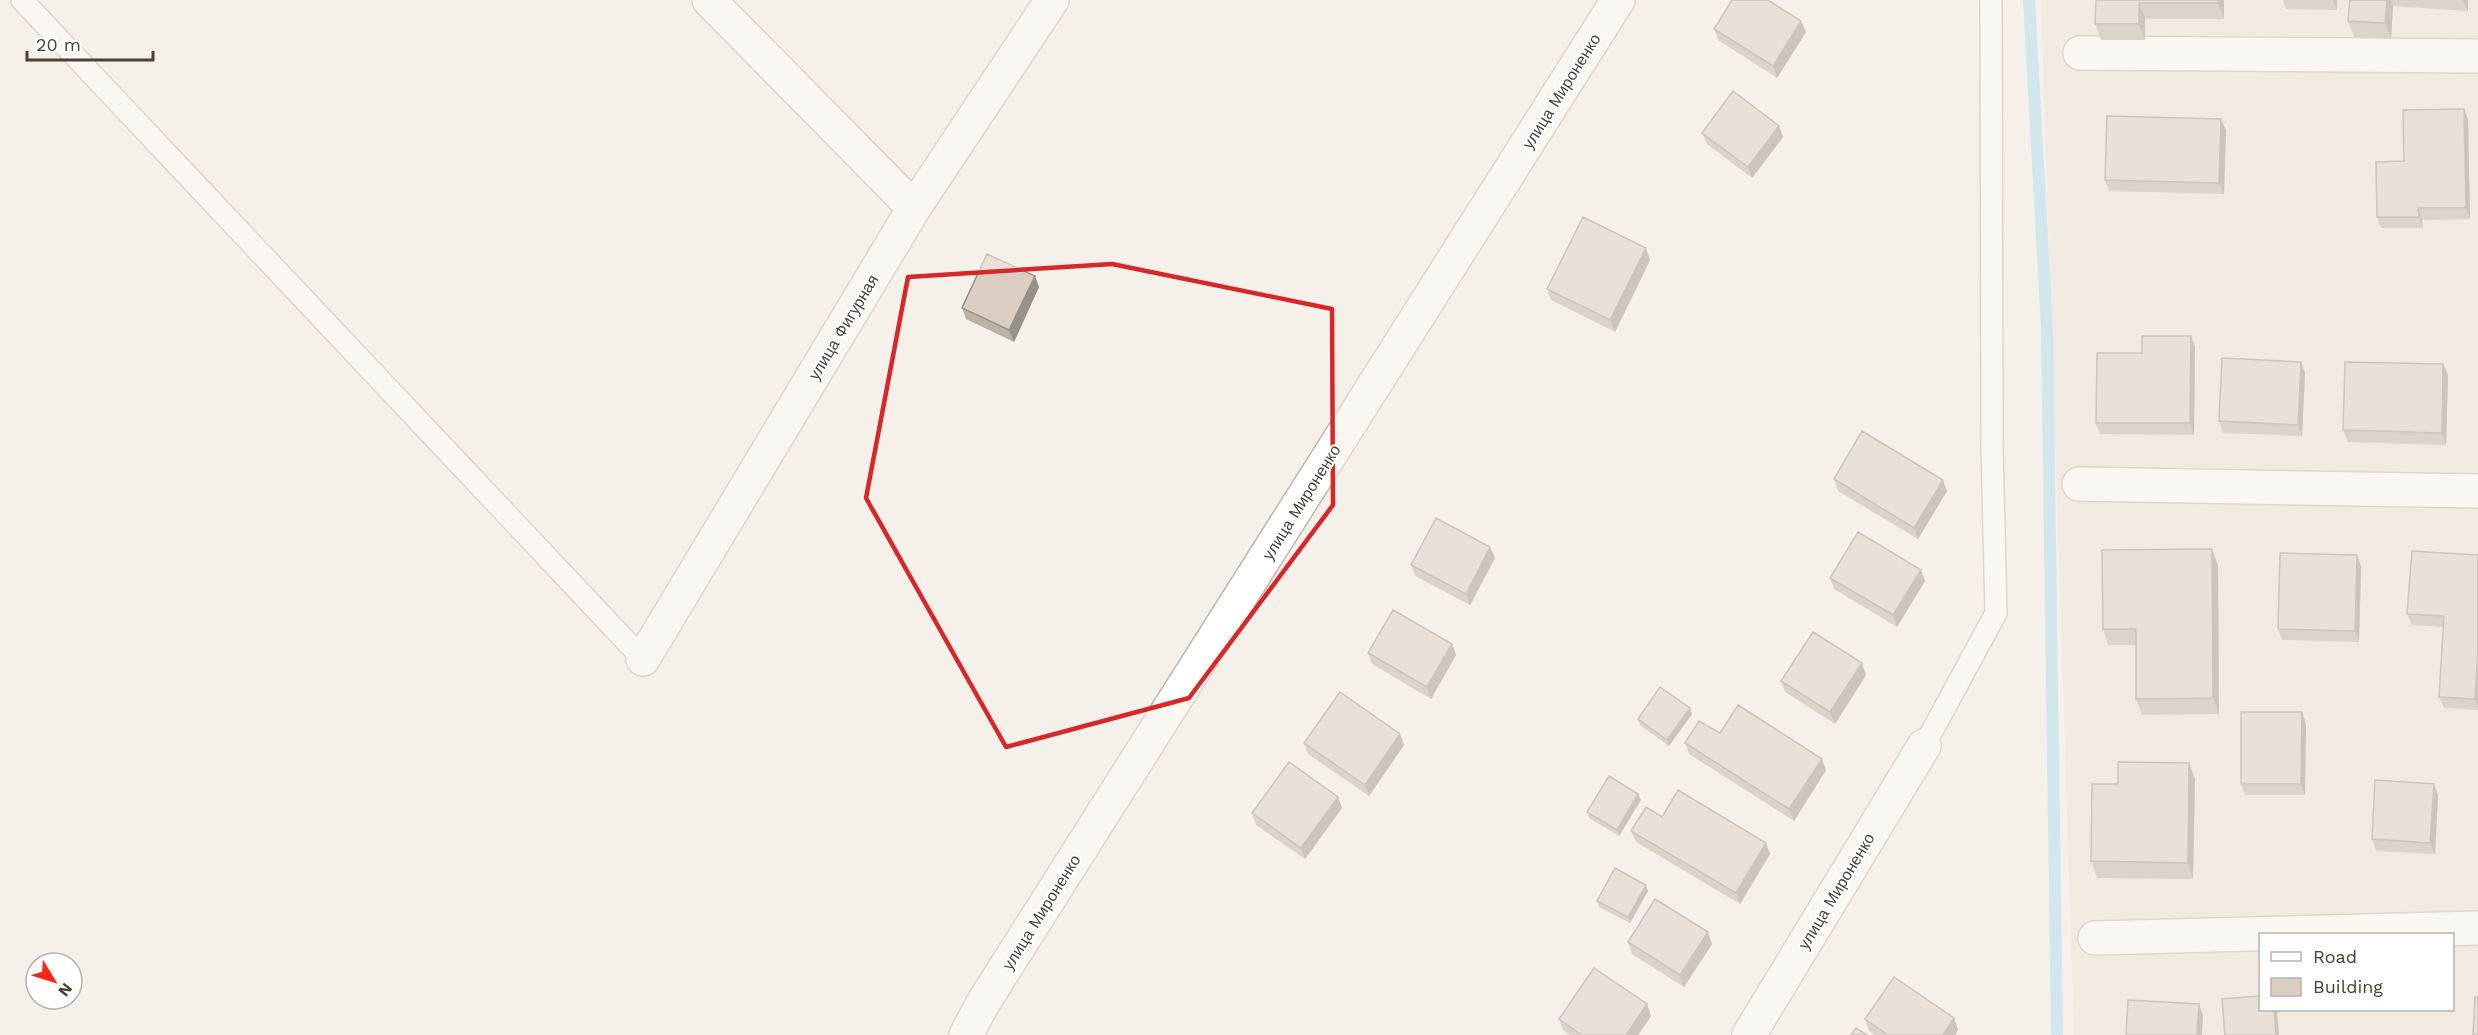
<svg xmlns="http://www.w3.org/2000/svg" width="2478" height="1035" font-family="'Work Sans',sans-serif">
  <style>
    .residential { fill: #e9e2d8; fill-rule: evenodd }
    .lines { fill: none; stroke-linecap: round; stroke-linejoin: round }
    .stream { stroke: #a5daf2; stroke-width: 12 }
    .service-casing { stroke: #c1b7ac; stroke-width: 24 }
    .minor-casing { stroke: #c1b7ac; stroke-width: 36 }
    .service { stroke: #fff; stroke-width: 21 }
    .minor { stroke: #fff; stroke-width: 33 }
    .wall { fill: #bbb1a7 }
    .shaded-wall { fill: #999088 }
    .building { fill: #dacec2; stroke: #999088; stroke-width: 1.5 }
    .marked { fill: none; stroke: #d62828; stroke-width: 4.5; stroke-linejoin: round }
    .labels { text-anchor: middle; stroke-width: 4.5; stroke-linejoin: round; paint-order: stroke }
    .street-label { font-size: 16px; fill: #494037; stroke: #fff }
  </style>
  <rect width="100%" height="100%" fill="#f5f0ea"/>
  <!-- residential -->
  <path class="residential" d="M2041,0H2478V1035H2074ZM2260,934H2452V1010H2260Z"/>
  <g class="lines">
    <!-- stream -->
    <path class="stream" d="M2029,0L2047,329L2057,1035"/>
    <defs>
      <path id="service" d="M22,0L643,659
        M1924,746L1996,613L1992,445L1991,0"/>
      <path id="minor" d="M709,0L914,208
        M2080,53L2478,56
        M2079,484L2478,491
        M643,659L914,208L1052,0
        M2095,938L2478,928
        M966,1035L983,1003L1618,0
        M1749,1035L1924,746"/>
    </defs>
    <!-- service casing -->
    <use href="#service" class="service-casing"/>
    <!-- minor casing -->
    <use href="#minor" class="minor-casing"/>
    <!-- service -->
    <use href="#service" class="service"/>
    <!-- minor -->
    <use href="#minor" class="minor"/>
  </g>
  <!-- wall -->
  <path class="wall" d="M2096,0H2224V19H2145V40H2101L2095,24Z
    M2283,0H2337V10L2286,9Z
    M2350,0H2468V11L2393,6L2391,39L2354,37L2348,21Z
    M1714,29L1806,32L1777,78L1718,40Z
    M2464,109L2468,120L2470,219L2422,220L2423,228H2381L2377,217L2404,161Z
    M1779,126L1783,137L1752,178L1707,144L1702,133Z
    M2226,130L2224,194L2109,191L2105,180Z
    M1650,260L1615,332L1551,300L1547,289Z
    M1039,287L1014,342L966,319L962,308Z
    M2191,336L2195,347L2194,435L2100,434L2096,423Z
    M2301,362L2305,373L2302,436L2223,433L2219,421Z
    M2443,364L2448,375L2446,445L2348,442L2343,430Z
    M1834,479L1947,491L1918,539L1838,491Z
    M1490,547L1495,558L1470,605L1415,576L1411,565Z
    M2212,549L2218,566L2219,714L2142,715L2136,699V645H2108L2103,629Z
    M2357,555L2361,567L2359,642L2282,640L2278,629Z
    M2478,555V710L2444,708L2439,697L2443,627L2412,625L2407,614Z
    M1830,578L1925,581L1897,627L1834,589Z
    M1452,644L1456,655L1431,699L1372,664L1368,653Z
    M1862,663L1866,675L1835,724L1785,692L1781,681Z
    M1690,708L1692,714L1669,746L1640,725L1638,719Z
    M2306,724L2305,795H2245L2241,784Z
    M1720,733L1826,770L1794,821L1689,754L1685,743Z
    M1400,734L1404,745L1369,796L1308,754L1304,743Z
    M2195,779L2193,879L2097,878L2091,861L2118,784Z
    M2438,795L2435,854L2376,851L2372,839Z
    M1641,800L1619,836L1589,818L1587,812Z
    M1342,808L1305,859L1256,825L1252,813Z
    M1631,831L1770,854L1740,904L1636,842Z
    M1648,891L1630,923L1599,907L1597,901Z
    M1628,942L1712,944L1684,987L1632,954Z
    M1647,1004L1651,1016L1638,1035H1570L1563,1030L1559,1019Z
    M1954,1018L1958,1030L1955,1035H1875L1869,1031L1865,1019Z"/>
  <!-- shaded-wall -->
  <path class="shaded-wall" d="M2218,0H2224V19L2218,3Z
    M2333,0H2337V10Z
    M2387,0H2391L2393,6L2391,39L2385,23Z
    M2463,0H2468V11Z
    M2139,3L2145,19V40L2139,24Z
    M1801,21L1806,32L1777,78L1773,66Z
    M2464,109L2468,120L2470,219L2466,208Z
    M2221,119L2226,130L2224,194L2219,183Z
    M1779,126L1783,137L1752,178L1748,167Z
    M2418,208L2422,220L2423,228L2419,217Z
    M1646,248L1650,260L1615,332L1610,320Z
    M1035,276L1039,287L1014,342L1009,330Z
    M2191,336L2195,347L2194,435L2190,423Z
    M2301,362L2305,373L2302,436L2298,425Z
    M2443,364L2448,375L2446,445L2442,433Z
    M1943,480L1947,491L1918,539L1914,528Z
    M1490,547L1495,558L1470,605L1466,594Z
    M2212,549L2218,566L2219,714L2213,698Z
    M2357,555L2361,567L2359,642L2355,631Z
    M1921,570L1925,581L1897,627L1893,615Z
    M1452,644L1456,655L1431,699L1427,687Z
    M2478,649V707L2475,699Z
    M1862,663L1866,675L1835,724L1830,712Z
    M1690,708L1692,714L1669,746L1667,740Z
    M2302,712L2306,724L2305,795L2301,784Z
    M1400,734L1404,745L1369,796L1365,785Z
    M1822,759L1826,770L1794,821L1789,809Z
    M2189,763L2195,779L2193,879L2188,863Z
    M2434,784L2438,795L2435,854L2430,843Z
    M1638,794L1641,800L1619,836L1617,830Z
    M1338,797L1342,808L1305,859L1301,848Z
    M1766,843L1770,854L1740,904L1736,893Z
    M1646,885L1648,891L1630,923L1628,917Z
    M1708,932L1712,944L1684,987L1680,975Z
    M1647,1004L1651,1016L1638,1035H1626Z
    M2199,1004L2203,1015L2202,1035H2197Z
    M2274,1010H2277L2279,1035H2276Z
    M1954,1018L1958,1030L1955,1035H1943Z"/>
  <!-- building -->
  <path class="building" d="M1732,0H1768L1801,21L1773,66L1714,29Z
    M2096,0H2218V3H2139V24H2095Z
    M2350,0H2387L2385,23L2348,21Z
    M1733,91L1779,126L1748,167L1702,133Z
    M2464,109L2466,208H2418L2419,217H2377L2376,162L2404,161L2403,110Z
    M2107,116L2221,119L2219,183L2105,180Z
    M1583,217L1646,248L1610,320L1547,289Z
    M987,254L1035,276L1009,330L962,308Z
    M2142,336H2191L2190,423H2096L2097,353H2142Z
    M2222,358L2301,362L2298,425L2219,421Z
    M2345,362L2443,364L2442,433L2343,430Z
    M1862,431L1943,480L1914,528L1834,479Z
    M1436,518L1490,547L1466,594L1411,565Z
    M1858,532L1921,570L1893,615L1830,578Z
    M2212,549L2213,698L2136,699V629H2103L2102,550Z
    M2412,551L2478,555V649L2475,699L2439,697L2444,616L2407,614Z
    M2280,553L2357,555L2355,631L2278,629Z
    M1393,610L1452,644L1427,687L1368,653Z
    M1813,632L1862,663L1830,712L1781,681Z
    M1660,687L1690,708L1667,740L1638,719Z
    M1340,692L1400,734L1365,785L1304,743Z
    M1738,705L1822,759L1789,809L1685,743L1699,721L1720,733Z
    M2241,712H2302L2301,784H2241Z
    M1289,762L1338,797L1301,848L1252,813Z
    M2118,762L2189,763L2188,863L2091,861L2092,784H2118Z
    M1609,776L1638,794L1617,830L1587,812Z
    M2375,780L2434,784L2430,843L2372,839Z
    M1678,790L1766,843L1736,893L1631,831L1646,807L1662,817Z
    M1615,868L1646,885L1628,917L1597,901Z
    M1655,899L1708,932L1680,975L1628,942Z
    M1594,968L1647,1004L1626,1035H1582L1559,1019Z
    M1894,977L1954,1018L1943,1035H1888L1865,1019Z
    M2260,996V1010H2274L2276,1035H2225L2222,999Z
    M2475,997H2478V1035H2473Z
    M2128,1000L2199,1004L2197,1035H2126Z
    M1856,1028L1867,1035H1851Z"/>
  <!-- marked area -->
  <path d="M0 0H2478V1035H0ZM1112,264L1332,309L1333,505L1189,698L1006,747L866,498L908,277Z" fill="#f5f0ea" fill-opacity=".55" fill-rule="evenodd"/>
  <path class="marked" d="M1112,264L1332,309L1333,505L1189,698L1006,747L866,498L908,277Z"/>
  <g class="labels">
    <!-- street labels -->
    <g class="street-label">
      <text transform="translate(1561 91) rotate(-58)" y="6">улица Мироненко</text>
      <text transform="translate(843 327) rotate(-59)" y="6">улица Фигурная</text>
      <text transform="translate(1301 502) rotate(-58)" y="6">улица Мироненко</text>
      <text transform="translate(1836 891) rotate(-59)" y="6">улица Мироненко</text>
      <text transform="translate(1041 912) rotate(-58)" y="6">улица Мироненко</text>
    </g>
  </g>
  <!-- legend -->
  <rect x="2259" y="933" width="195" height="78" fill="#ffffff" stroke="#b6b3af" stroke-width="1.5"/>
  <rect x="2271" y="952" width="30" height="9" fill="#ffffff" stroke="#b6b3af" stroke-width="1.5"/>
  <text x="2313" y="963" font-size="18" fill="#494037">Road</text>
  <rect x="2271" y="978" width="30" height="18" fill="#dacec2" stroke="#b6b3af" stroke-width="1.5"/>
  <text x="2313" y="993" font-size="18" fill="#494037">Building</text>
  <!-- north arrow -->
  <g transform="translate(54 981) rotate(128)"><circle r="28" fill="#ffffff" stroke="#b6b3af" stroke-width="1.5"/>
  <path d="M0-4.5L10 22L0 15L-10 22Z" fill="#fe2418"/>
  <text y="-9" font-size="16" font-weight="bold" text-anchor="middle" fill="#494037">N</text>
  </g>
  <!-- scale -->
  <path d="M27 51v9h126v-9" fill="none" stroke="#494037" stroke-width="3"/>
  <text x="36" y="51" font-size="18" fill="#494037" stroke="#ffffff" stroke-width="4.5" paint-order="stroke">20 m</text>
</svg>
